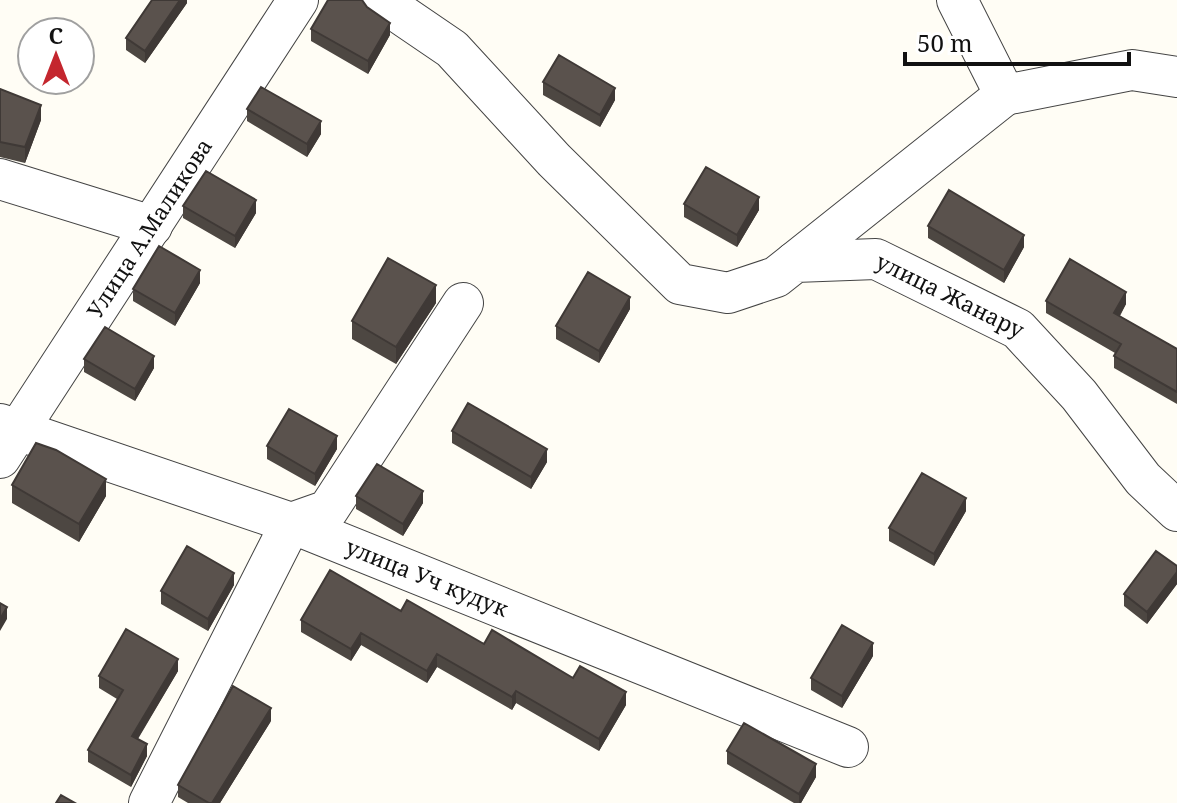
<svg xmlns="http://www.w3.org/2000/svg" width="1177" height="803" font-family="'Noto Serif',serif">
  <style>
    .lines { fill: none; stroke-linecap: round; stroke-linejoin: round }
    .minor-casing { stroke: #444; stroke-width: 42 }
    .minor { stroke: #fff; stroke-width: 40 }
    .wall { fill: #4d4742 }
    .shaded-wall { fill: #3f3936 }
    .building { fill: #5a524d; stroke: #3f3936; stroke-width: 2 }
    .labels { text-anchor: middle; stroke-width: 8; stroke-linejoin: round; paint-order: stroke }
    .street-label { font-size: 22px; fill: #111; stroke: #fff }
  </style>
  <rect width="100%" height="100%" fill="#fffdf5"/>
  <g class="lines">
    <defs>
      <g id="minor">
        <path id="s1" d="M380,0L452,49L554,160L680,284L728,293L776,277L795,262L876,259L1018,329L1079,395L1143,479L1177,511"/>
        <path d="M957,0L1005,95L1132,70L1177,77"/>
        <path d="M0,179L152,226"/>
        <path d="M795,262L1005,95"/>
        <path id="s2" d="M0,424L291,523L848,747"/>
        <path id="s3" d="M0,458L298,0"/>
        <path d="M149,803L291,523L328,510L463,303"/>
      </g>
    </defs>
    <!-- minor casing -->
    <use href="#minor" class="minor-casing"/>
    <!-- minor -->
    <use href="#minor" class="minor"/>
  </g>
  <!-- wall -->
  <path class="wall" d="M187,0V3L145,63L126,50V38Z
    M311,29L390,35L368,74L311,41Z
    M543,82L615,100L600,127L543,95Z
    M0,89L41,120L25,163L0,157Z
    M247,109L321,134L307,157L247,121Z
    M684,204L759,210L737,247L684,217Z
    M183,206L256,213L235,248L183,218Z
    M928,226L1024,247L1004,283L928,238Z
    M200,283L175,326L133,301V289Z
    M1046,301L1126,304L1120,316L1177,349V404L1114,368V356L1115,353L1046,313Z
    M436,303L396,364L352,339V321Z
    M630,309L599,363L556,339V326Z
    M84,359L154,368L135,401L84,372Z
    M452,431L547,462L531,489L452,443Z
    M267,446L337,449L315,486L267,459Z
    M12,485L106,496L79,542L12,503Z
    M356,496L423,503L403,536L356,509Z
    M966,511L934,566L889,541V528Z
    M1177,566V584L1147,624L1124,606V594Z
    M234,585L208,631L161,604V591Z
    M401,611L573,678L626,705L599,751L516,703L512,710L437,667L427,683L361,645L351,661L301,632V620Z
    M873,656L842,708L811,690V678Z
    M178,671L138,739L147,756L131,787L88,762V750L117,699L99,688V676Z
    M271,721L220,803H188L178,797V785Z
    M727,751L816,777L801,803H794L727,764Z"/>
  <!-- shaded-wall -->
  <path class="shaded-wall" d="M180,0H187V3L145,63V51Z
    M390,23V35L368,74V61Z
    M615,88V100L600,127V115Z
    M41,105V120L25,163V147Z
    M321,121V134L307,157V144Z
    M759,197V210L737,247V235Z
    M256,200V213L235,248V236Z
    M1024,235V247L1004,283V270Z
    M200,270V283L175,326V313Z
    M436,285V303L396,364V347Z
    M1126,292V304L1114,325V313Z
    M630,297V309L599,363V351Z
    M154,356V368L135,401V389Z
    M337,436V449L315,486V474Z
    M547,449V462L531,489V477Z
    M106,479V496L79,542V524Z
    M423,491V503L403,536V524Z
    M966,498V511L934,566V554Z
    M1177,572V584L1147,624V612Z
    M234,573V585L208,631V619Z
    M7,607V619L0,631V619Z
    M361,633V645L351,661V649Z
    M873,643V656L842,708V696Z
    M437,654V667L427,683V671Z
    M178,659V671L132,748V736Z
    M516,691V703L512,710V697Z
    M626,692V705L599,751V739Z
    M271,708V721L220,803H212Z
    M147,744V756L131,787V775Z
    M816,764V777L801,803H799V794Z"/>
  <!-- building -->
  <path class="building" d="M152,0H180L145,51L126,38Z
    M328,0H362L367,7L390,23L368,61L311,29Z
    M559,55L615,88L600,115L543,82Z
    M261,87L321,121L307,144L247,109Z
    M0,89L41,105L25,147L0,142Z
    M706,167L759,197L737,235L684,204Z
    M206,171L256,200L235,236L183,206Z
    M949,190L1024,235L1004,270L928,226Z
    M159,246L200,270L175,313L133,289Z
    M388,258L436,285L396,347L352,321Z
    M1070,259L1126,292L1114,313L1177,349V392L1114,356L1121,344L1046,301Z
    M588,272L630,297L599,351L556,326Z
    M105,327L154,356L135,389L84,359Z
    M468,403L547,449L531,477L452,431Z
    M289,409L337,436L315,474L267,446Z
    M36,443L56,450L106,479L79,524L12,485Z
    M377,464L423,491L403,524L356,496Z
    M922,473L966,498L934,554L889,528Z
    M187,546L234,573L208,619L161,591Z
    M1156,551L1177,566V572L1147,612L1124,594Z
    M330,570L401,611L407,600L484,644L492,630L573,678L580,666L626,692L599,739L516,691L512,697L437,654L427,671L361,633L351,649L301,620Z
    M0,603L7,607L0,619Z
    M842,625L873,643L842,696L811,678Z
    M126,629L178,659L132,736L147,744L131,775L88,750L123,690L99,676Z
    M233,686L271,708L212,803H209L178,785Z
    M744,723L816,764L799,794L727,751Z
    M61,795L75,803H56Z"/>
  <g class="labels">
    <!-- street labels -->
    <g class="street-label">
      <text dy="8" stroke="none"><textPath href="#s3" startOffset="274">Улица А.Маликова</textPath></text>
      <text dy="8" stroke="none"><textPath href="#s1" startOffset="702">улица Жанару</textPath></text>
      <text dy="8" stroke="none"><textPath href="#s2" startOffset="454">улица Уч кудук</textPath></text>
    </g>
  </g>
  <!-- north arrow -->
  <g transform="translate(56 56)"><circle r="38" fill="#ffffff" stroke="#a0a0a0" stroke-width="2"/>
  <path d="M0-6L14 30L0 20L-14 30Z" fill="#c4262e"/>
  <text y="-12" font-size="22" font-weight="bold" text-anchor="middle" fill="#111111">С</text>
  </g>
  <!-- scale -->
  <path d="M905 52v12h224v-12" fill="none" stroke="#111111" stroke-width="4"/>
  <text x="917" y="52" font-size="24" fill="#111111" stroke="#ffffff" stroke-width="6" paint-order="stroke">50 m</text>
</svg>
